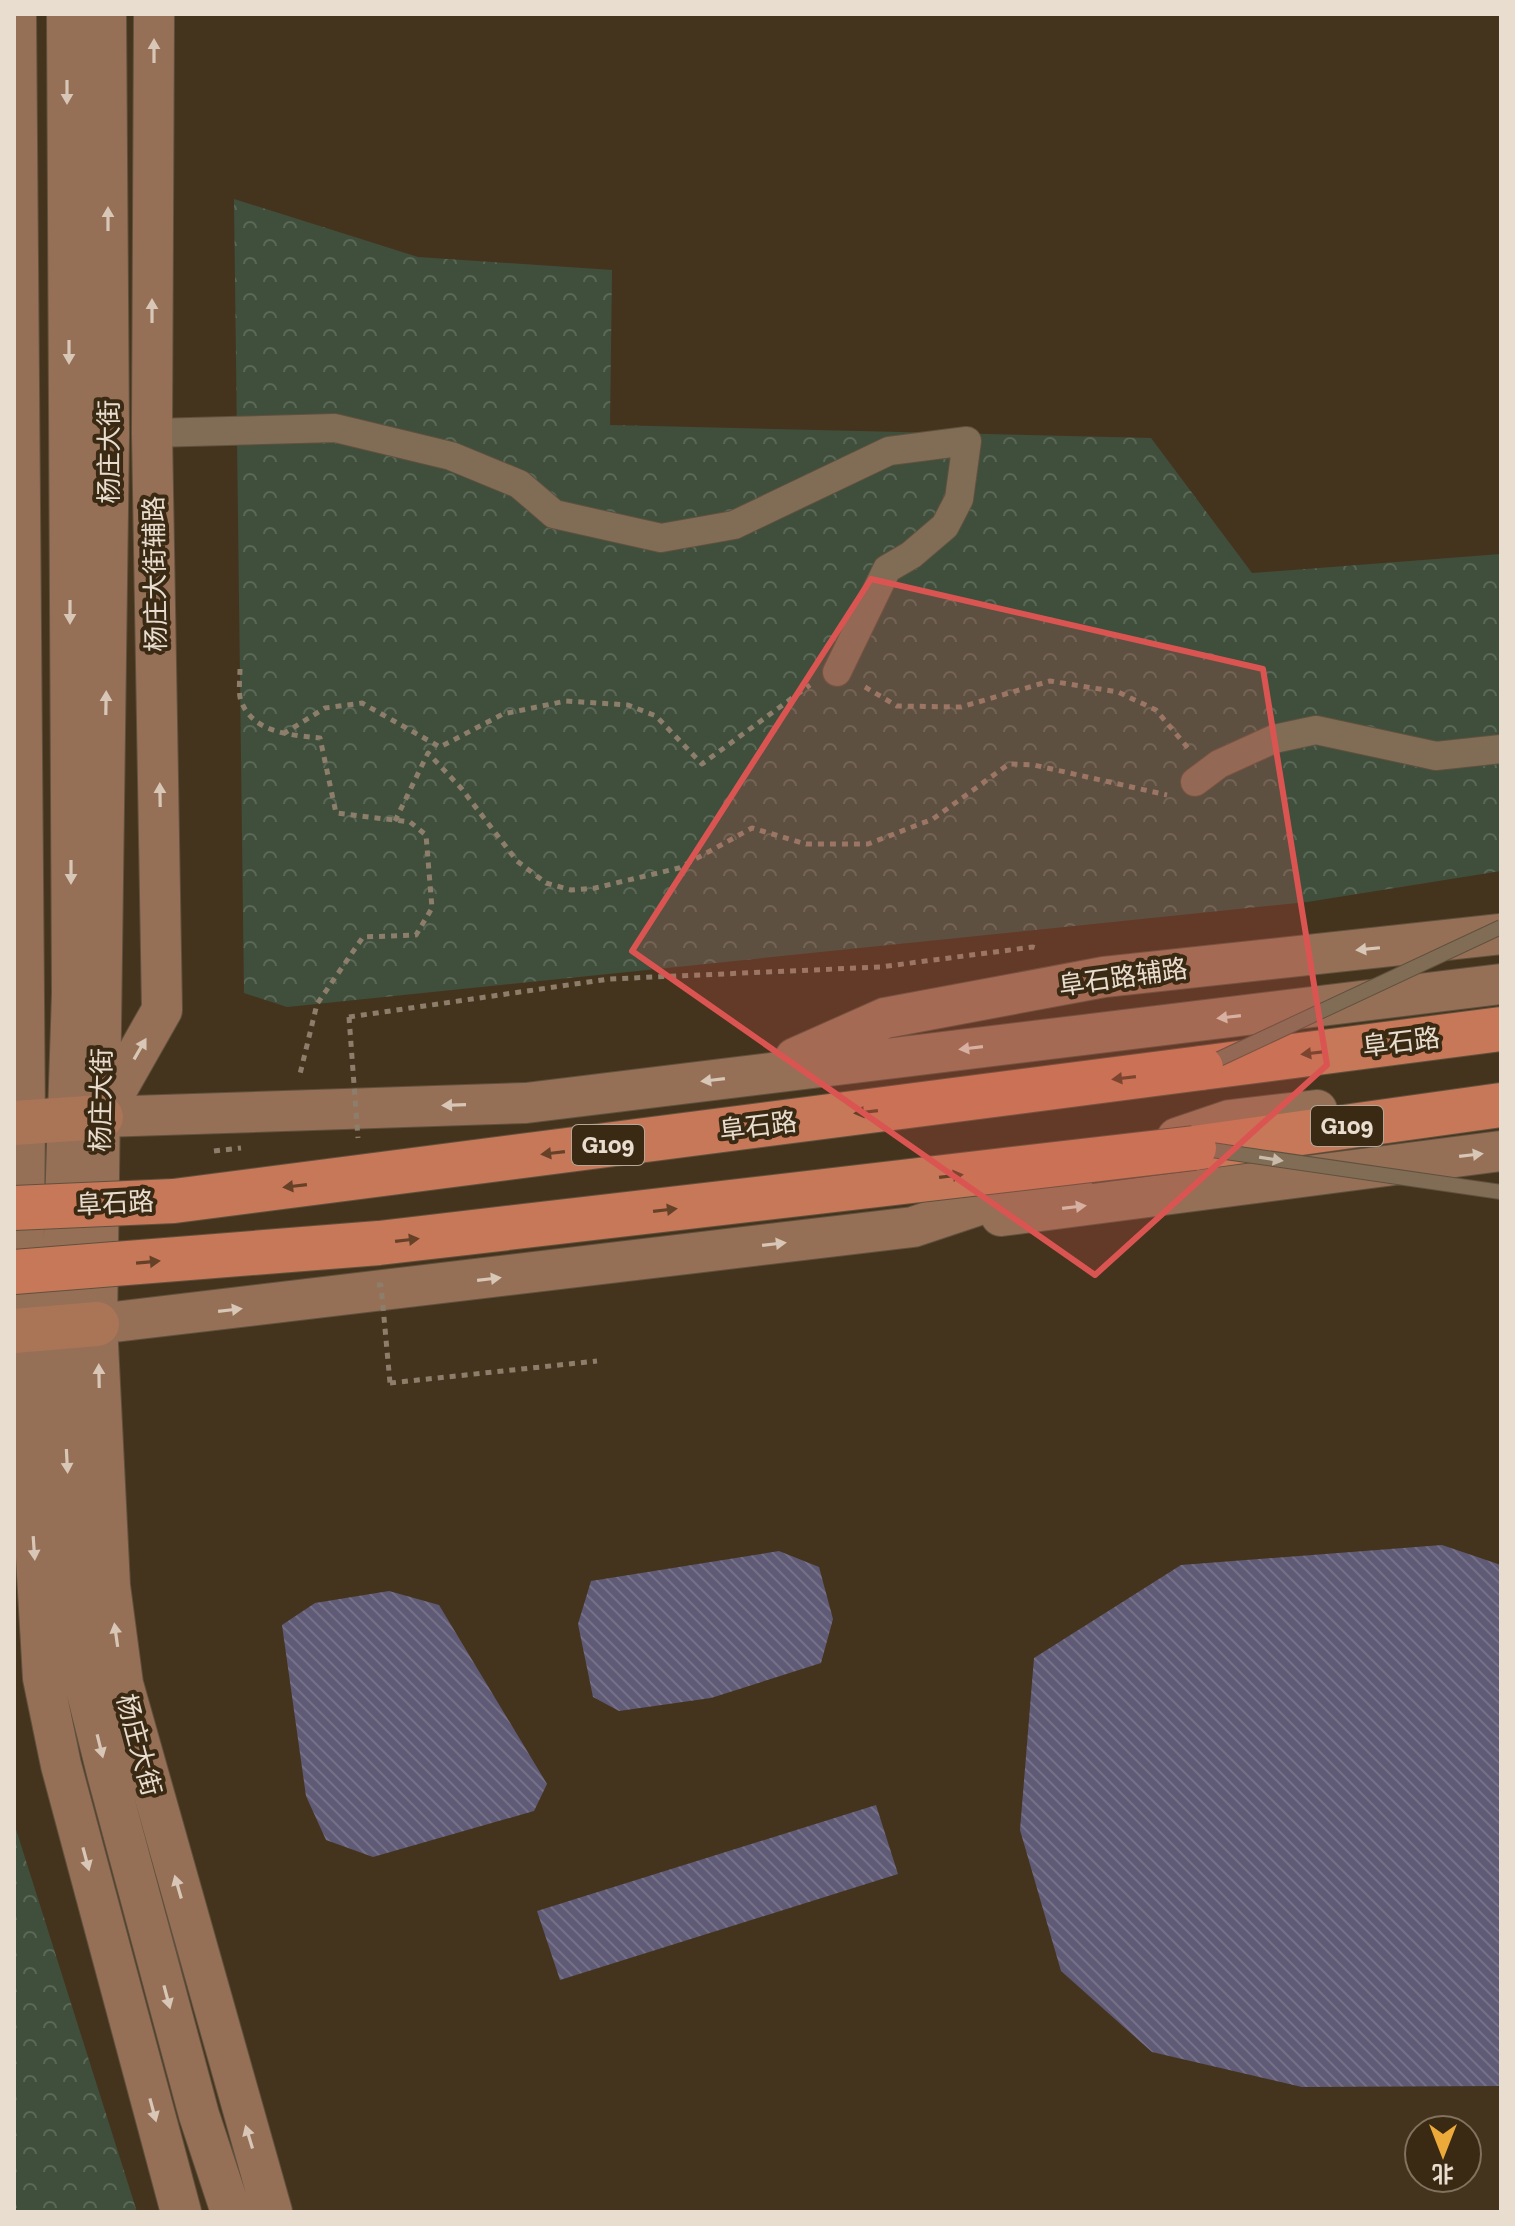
<svg xmlns="http://www.w3.org/2000/svg" width="1515" height="2226" font-family="'Zilla Slab','Noto Sans SC',serif">
  <style>
    .park { fill: url(#park-crowns) }
    .building { fill: url(#building-back-hatch) }
    .lines { fill: none; stroke-linecap: round; stroke-linejoin: round }
    .street-casing { stroke: #60513e; stroke-width: 30 }
    .secondary-casing { stroke: #60513e; stroke-width: 42 }
    .primary-casing { stroke: #60513e; stroke-width: 46 }
    .highway-casing { stroke: #60513e; stroke-width: 46 }
    .path { stroke: #8d7e6b; stroke-width: 5; stroke-dasharray: 6 6; stroke-linecap: butt }
    .street { stroke: #816d55; stroke-width: 28 }
    .secondary { stroke: #967056; stroke-width: 40 }
    .primary { stroke: #aa7457; stroke-width: 44 }
    .highway { stroke: #c67858; stroke-width: 44 }
    .lane-bridge-casing { stroke: #60513e; stroke-width: 16; stroke-linecap: butt }
    .highway-bridge-casing { stroke: #60513e; stroke-width: 46; stroke-linecap: butt }
    .path-bridge { stroke: #8d7e6b; stroke-width: 5; stroke-dasharray: 6 6; stroke-linecap: butt }
    .lane-bridge { stroke: #816d55; stroke-width: 14 }
    .highway-bridge { stroke: #c67858; stroke-width: 44 }
    .oneway { fill: #d8c7b7 }
    .oneway2 { fill: #654128 }
    .oneway3 { fill: #c9bbaa }
    .marked { fill: #da5552; fill-opacity: 0.2; stroke: #da5552; stroke-width: 6; stroke-linejoin: round }
    .labels { text-anchor: middle; stroke-width: 8; stroke-linejoin: round; paint-order: stroke }
    .shield { fill: #3b2a13; stroke: #b4a797; stroke-width: 2 }
    .shield-label { font-size: 24px; font-weight: bold; fill: #e8ddcf }
    .street-label { font-size: 26px; fill: #e8ddcf; stroke: #3b2a13 }
  </style>
  <defs>
    <pattern id="park-crowns" width="20" height="18" patternUnits="userSpaceOnUse" patternTransform="scale(2)"><rect width="20" height="18" fill="#3f4f3c"/><path d="M2 6a3 3 0 1 1 6 0M12 15a3 3 0 1 1 6 0" fill="none" stroke="#5b6857"/></pattern>
    <pattern id="building-back-hatch" width="6" height="6" patternUnits="userSpaceOnUse" patternTransform="scale(2)"><rect width="6" height="6" fill="#5f5a75"/><path d="M-1 5l2 2M0 0l6 6M5-1l2 2" fill="none" stroke="#767188"/></pattern>
  </defs>
  <rect width="100%" height="100%" fill="#45341d"/>
  <!-- park -->
  <path class="park" d="M234,199L418,257L612,270L610,425L1151,438L1252,573L1501,554V871L1307,902L287,1007L244,993Z
    M14,1823L137,2212H14Z"/>
  <!-- building -->
  <path class="building" d="M1442,1545L1501,1565V2086L1302,2087L1152,2052L1061,1971L1020,1830L1034,1658L1181,1565Z
    M779,1551L819,1567L833,1619L821,1663L711,1698L619,1711L593,1697L578,1624L591,1581Z
    M389,1591L439,1605L547,1784L534,1811L373,1857L326,1840L306,1796L282,1625L315,1603Z
    M876,1805L898,1874L560,1980L537,1911Z"/>
  <g class="lines">
    <defs>
      <path id="street" d="M152,433L335,428L451,456L519,484L554,514L661,538L734,525L889,451L967,441L959,499L945,526L911,555L887,569L837,672
        M1195,782L1219,764L1274,739L1316,730L1436,756L1501,749"/>
      <path id="secondary" d="M16,14L25,1123L23,1331L43,1678L61,1765L181,2212
        M67,14L72,994L61,1327L73,1581L81,1669L108,1777L199,2115L231,2212
        M106,14L109,435L97,1324L110,1586L123,1684L272,2212
        M795,1058L885,1018L1104,977L1501,934
        M103,1114L162,1010L152,433L154,14
        M101,1117L526,1103L1501,984
        M1177,1138L1230,1120L1317,1110
        M1001,1216L1501,1151
        M97,1324L913,1227L1075,1173"/>
      <path id="primary" d="M14,1123L101,1117
        M14,1331L97,1324"/>
      <path id="highway" d="M1201,1068L1501,1029
        M1194,1148L1501,1105"/>
    </defs>
    <!-- street casing -->
    <use href="#street" class="street-casing"/>
    <!-- secondary casing -->
    <use href="#secondary" class="secondary-casing"/>
    <!-- primary casing -->
    <use href="#primary" class="primary-casing"/>
    <!-- highway casing -->
    <use href="#highway" class="highway-casing"/>
    <!-- path -->
    <path class="path" d="M240,669C240,678 238,693 241,701C253,733 291,735 320,738L336,813L410,822L426,835L432,908L416,935L363,937L317,1004L300,1074
      M865,687L897,706L961,707L1050,681L1118,692L1156,710L1188,748
      M283,734L325,708L362,703L440,747L503,714L566,701L628,705L656,716L702,764L810,685
      M395,821L428,753L461,788L517,861L546,883L571,890L595,888L679,868L752,828L806,844H868L933,819L1009,764L1034,765L1167,795
      M349,1017L609,979L880,967L1033,947L1039,949
      M390,1383L597,1361"/>
    <!-- street -->
    <use href="#street" class="street"/>
    <!-- secondary -->
    <use href="#secondary" class="secondary"/>
    <!-- primary -->
    <use href="#primary" class="primary"/>
    <!-- highway -->
    <use href="#highway" class="highway"/>
    <defs>
      <path id="lane-bridge" d="M1204,1066L1501,927
        M1198,1148L1501,1192"/>
      <path id="highway-bridge" d="M14,1208L174,1201L1201,1068
        M14,1272L379,1243L1194,1148"/>
    </defs>
    <!-- lane-bridge casing -->
    <use href="#lane-bridge" class="lane-bridge-casing"/>
    <!-- highway-bridge casing -->
    <use href="#highway-bridge" class="highway-bridge-casing"/>
    <!-- path-bridge -->
    <path class="path-bridge" d="M349,1017L358,1138
      M214,1151L241,1148
      M377,1285H381L390,1383"/>
    <!-- lane-bridge -->
    <use href="#lane-bridge" class="lane-bridge"/>
    <!-- highway-bridge -->
    <use href="#highway-bridge" class="highway-bridge"/>
  </g>
  <!-- one-way arrows -->
  <defs><path id="oneway-solid" d="M-6-.8H1V-3.2L6.5 0L1 3.2V.8H-6Z" transform="scale(2)"/></defs>
  <g class="oneway">
    <use href="#oneway-solid" transform="translate(154 51) rotate(-90)"/>
    <use href="#oneway-solid" transform="translate(67 92) rotate(90)"/>
    <use href="#oneway-solid" transform="translate(108 219) rotate(-90)"/>
    <use href="#oneway-solid" transform="translate(152 311) rotate(-90)"/>
    <use href="#oneway-solid" transform="translate(69 352) rotate(90)"/>
    <use href="#oneway-solid" transform="translate(70 612) rotate(90)"/>
    <use href="#oneway-solid" transform="translate(106 703) rotate(-89)"/>
    <use href="#oneway-solid" transform="translate(160 795) rotate(-91)"/>
    <use href="#oneway-solid" transform="translate(71 872) rotate(90)"/>
    <use href="#oneway-solid" transform="translate(1368 949) rotate(174)"/>
    <use href="#oneway-solid" transform="translate(1229 1017) rotate(173)"/>
    <use href="#oneway-solid" transform="translate(971 1048) rotate(173)"/>
    <use href="#oneway-solid" transform="translate(140 1049) rotate(-60)"/>
    <use href="#oneway-solid" transform="translate(713 1080) rotate(173)"/>
    <use href="#oneway-solid" transform="translate(454 1105) rotate(178)"/>
    <use href="#oneway-solid" transform="translate(1471 1155) rotate(-7)"/>
    <use href="#oneway-solid" transform="translate(1074 1207) rotate(-7)"/>
    <use href="#oneway-solid" transform="translate(774 1244) rotate(-7)"/>
    <use href="#oneway-solid" transform="translate(489 1279) rotate(-7)"/>
    <use href="#oneway-solid" transform="translate(230 1310) rotate(-7)"/>
    <use href="#oneway-solid" transform="translate(99 1376) rotate(-91)"/>
    <use href="#oneway-solid" transform="translate(67 1461) rotate(87)"/>
    <use href="#oneway-solid" transform="translate(34 1548) rotate(86)"/>
    <use href="#oneway-solid" transform="translate(116 1635) rotate(-98)"/>
    <use href="#oneway-solid" transform="translate(100 1746) rotate(76)"/>
    <use href="#oneway-solid" transform="translate(86 1859) rotate(75)"/>
    <use href="#oneway-solid" transform="translate(178 1887) rotate(-106)"/>
    <use href="#oneway-solid" transform="translate(167 1997) rotate(75)"/>
    <use href="#oneway-solid" transform="translate(153 2110) rotate(75)"/>
    <use href="#oneway-solid" transform="translate(249 2137) rotate(-107)"/>
  </g>
  <g class="oneway2">
    <use href="#oneway-solid" transform="translate(1313 1053) rotate(173)"/>
    <use href="#oneway-solid" transform="translate(1124 1078) rotate(173)"/>
    <use href="#oneway-solid" transform="translate(866 1112) rotate(173)"/>
    <use href="#oneway-solid" transform="translate(553 1153) rotate(173)"/>
    <use href="#oneway-solid" transform="translate(951 1176) rotate(-7)"/>
    <use href="#oneway-solid" transform="translate(295 1186) rotate(173)"/>
    <use href="#oneway-solid" transform="translate(665 1210) rotate(-7)"/>
    <use href="#oneway-solid" transform="translate(407 1240) rotate(-7)"/>
    <use href="#oneway-solid" transform="translate(148 1262) rotate(-5)"/>
  </g>
  <use class="oneway3" href="#oneway-solid" transform="translate(1271 1159) rotate(9)"/>
  <!-- marked area -->
  <path class="marked" d="M871,579L1263,669L1327,1065L1095,1275L632,951Z"/>
  <g class="labels">
    <!-- shield labels -->
    <g class="shield">
      <rect x="1311" y="1106" width="72" height="40" rx="6"/>
      <rect x="572" y="1125" width="72" height="40" rx="6"/>
    </g>
    <g class="shield-label">
      <text x="1347" y="1134">G109</text>
      <text x="608" y="1153">G109</text>
    </g>
    <!-- street labels -->
    <g class="street-label">
      <text transform="translate(109 452) rotate(-90)" y="9">杨庄大街</text>
      <text transform="translate(155 574) rotate(-91)" y="9">杨庄大街辅路</text>
      <text transform="translate(1123 977) rotate(-8)" y="9">阜石路辅路</text>
      <text transform="translate(1401 1042) rotate(-7)" y="9">阜石路</text>
      <text transform="translate(101 1100) rotate(-89)" y="9">杨庄大街</text>
      <text transform="translate(758 1126) rotate(-7)" y="9">阜石路</text>
      <text transform="translate(115 1203) rotate(-3)" y="9">阜石路</text>
      <text transform="translate(139 1745) rotate(75)" y="9">杨庄大街</text>
    </g>
  </g>
  <!-- border -->
  <rect width="1515" height="2226" fill="none" stroke="#e8ddcf" stroke-width="32"/>
  <!-- north arrow -->
  <g transform="translate(1443 2154) rotate(180)"><circle r="38" fill="#3b2a13" stroke="#80725e" stroke-width="2"/>
  <path d="M0-6L14 30L0 20L-14 30Z" fill="#ebaa39"/>
  <text y="-12" font-size="22" font-weight="bold" text-anchor="middle" fill="#e8ddcf">北</text>
  </g>
</svg>
